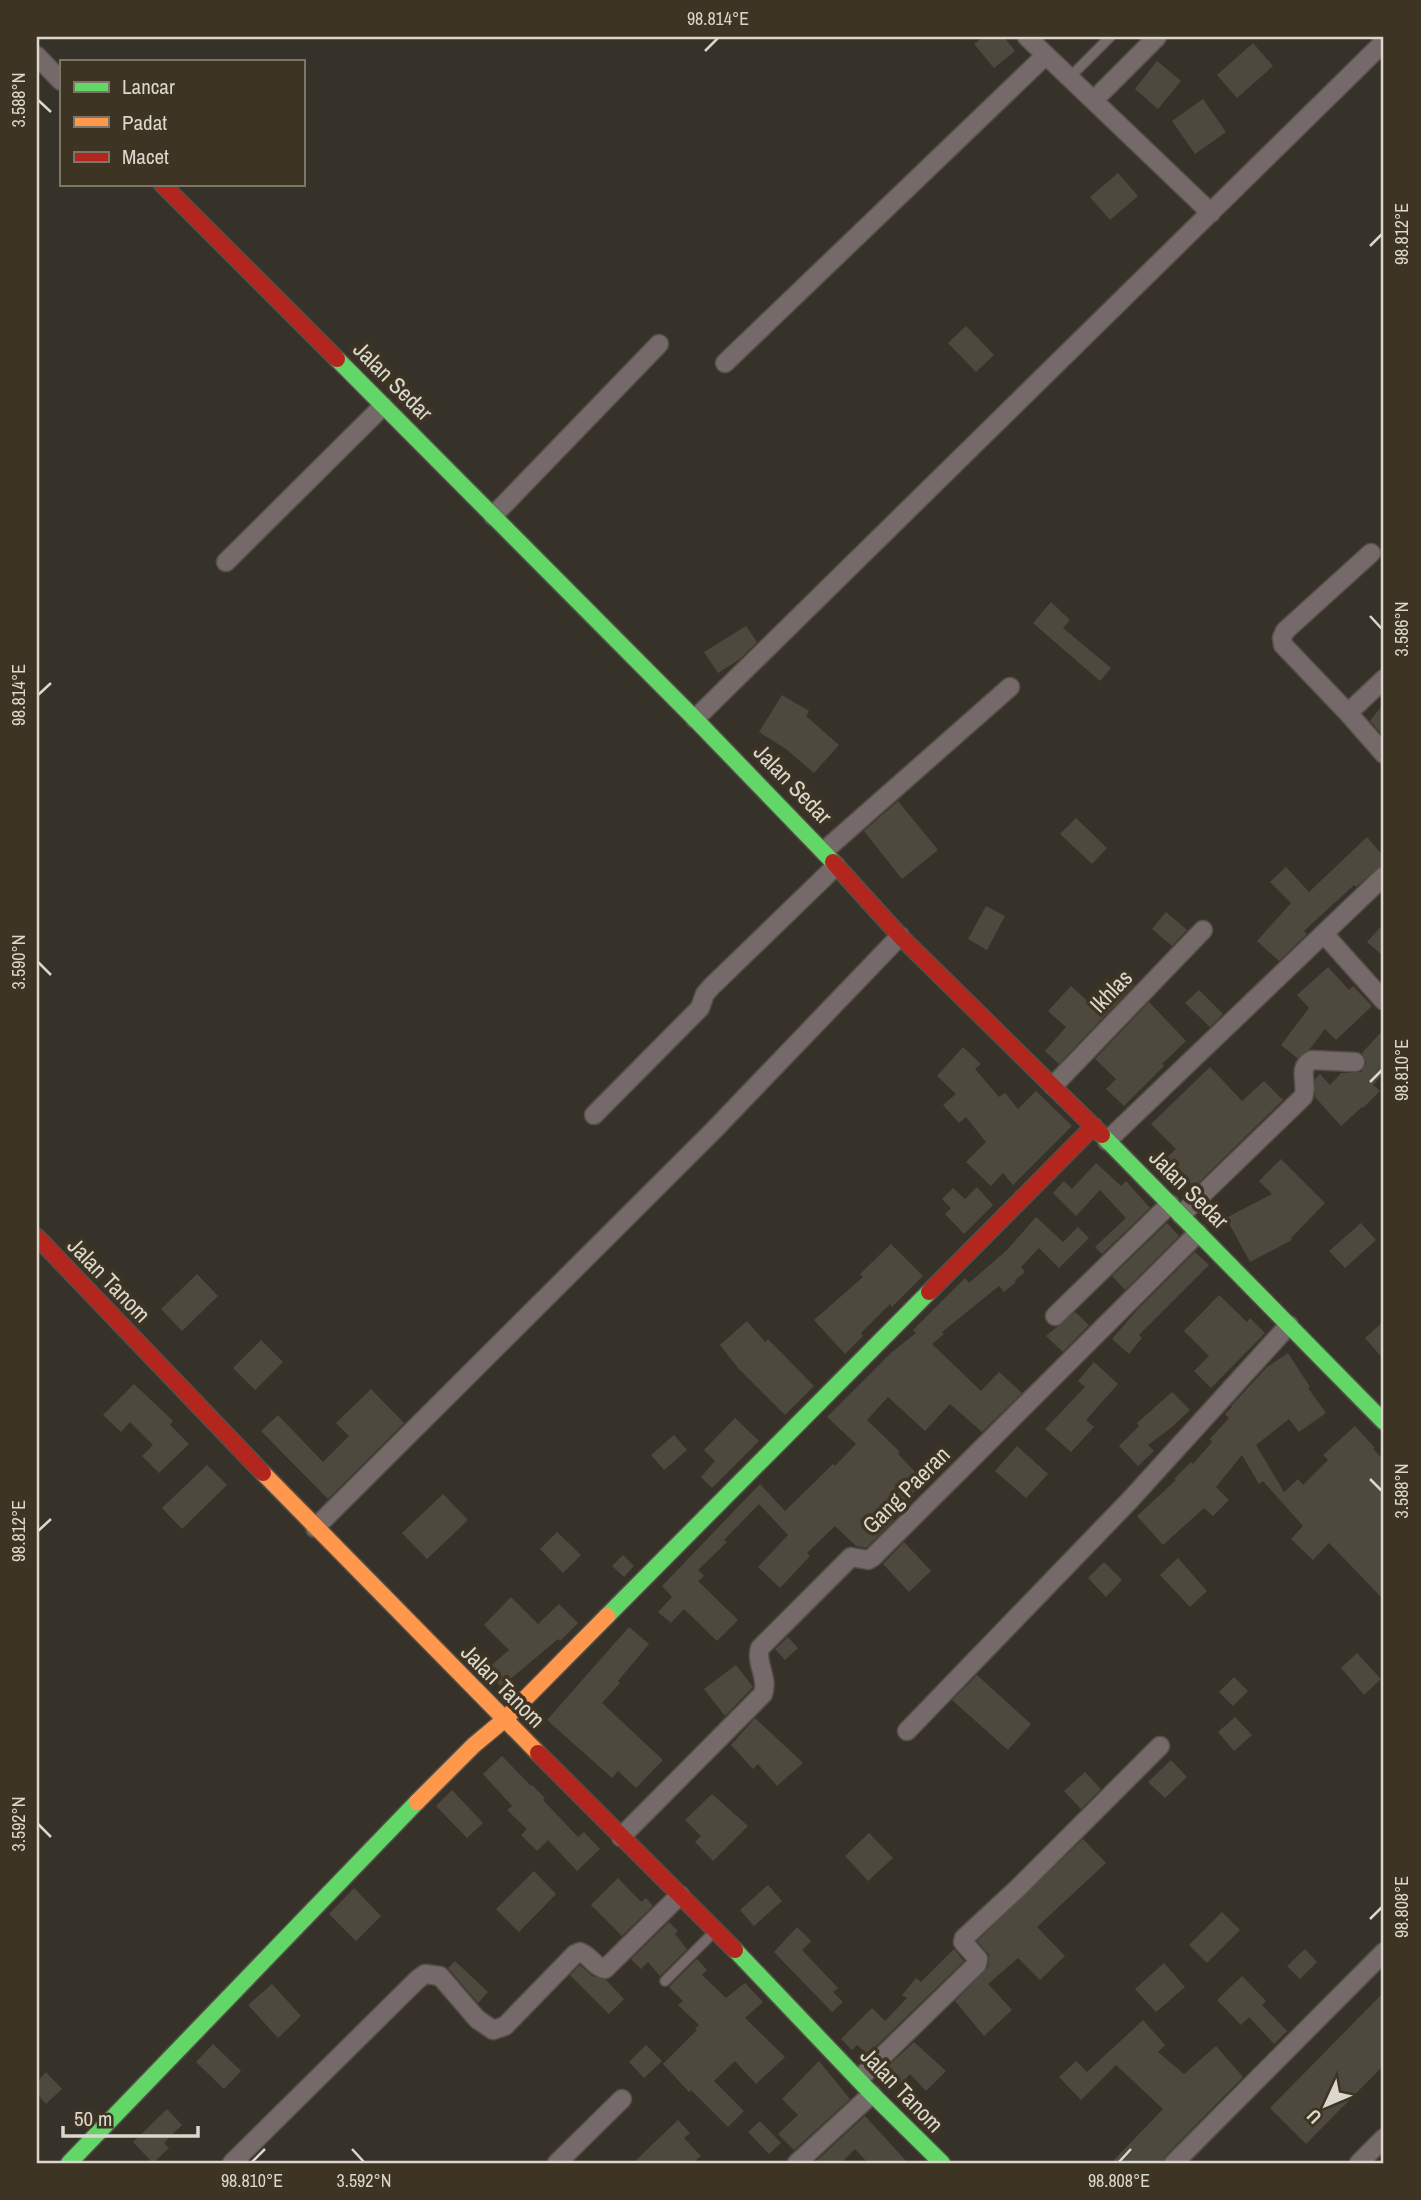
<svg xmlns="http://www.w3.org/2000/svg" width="1421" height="2200" font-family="'Archivo Narrow',sans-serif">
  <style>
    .building { fill: #4e493e }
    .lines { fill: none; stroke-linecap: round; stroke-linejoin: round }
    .lane-casing { stroke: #544f47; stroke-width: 12 }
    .street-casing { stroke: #544f47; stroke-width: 21 }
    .fast-casing { stroke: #544f47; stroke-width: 19 }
    .slow-casing { stroke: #544f47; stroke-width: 19 }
    .jam-casing { stroke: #544f47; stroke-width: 19 }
    .lane { stroke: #76696a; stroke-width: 9 }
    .street { stroke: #76696a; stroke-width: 18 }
    .fast { stroke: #63d668; stroke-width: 16 }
    .slow { stroke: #ff974d; stroke-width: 16 }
    .jam { stroke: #b3261e; stroke-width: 16 }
    .ticks { fill: none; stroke: #dcd7cc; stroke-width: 2.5 }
    .labels { text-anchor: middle; stroke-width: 7; stroke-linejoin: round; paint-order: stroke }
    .street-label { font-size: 23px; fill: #dcd7cc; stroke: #3d3423 }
    .neatline { fill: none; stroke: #dcd7cc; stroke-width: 2.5 }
    .ticks-label { font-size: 18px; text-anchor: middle; fill: #dcd7cc }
  </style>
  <rect width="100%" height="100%" fill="#373229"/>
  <!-- building -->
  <path class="building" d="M983,37H1004L1015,51L994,68L974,44Z
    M1253,43L1273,66L1237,98L1217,75Z
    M1157,61L1181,81L1158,109L1135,89Z
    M1203,99L1226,132L1195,154L1172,121Z
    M1118,173L1138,196L1110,220L1090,197Z
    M966,326L994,355L976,372L948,343Z
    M1051,602L1070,620L1063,628L1111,668L1100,681L1033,623Z
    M746,626L757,642L740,659L718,673L704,652Z
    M782,695L809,711L806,716L839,745L814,773L786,749L759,732Z
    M1384,703V737L1370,721Z
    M898,801L938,850L902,879L864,831Z
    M1076,818L1107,848L1092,864L1060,834Z
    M1367,837L1384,857V863L1356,887L1354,885L1304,931L1307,934L1279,961L1257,941L1291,903L1270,882L1286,867L1309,892Z
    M986,906L1005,916L987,950L968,939Z
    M1166,912L1187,930L1172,946L1152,929Z
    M1384,923V957L1367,942Z
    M1328,967L1349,990L1353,986L1372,1006L1336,1040L1325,1029L1309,1050L1297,1058L1281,1045L1309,1008L1297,995Z
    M1124,975L1134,985L1059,1064L1045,1051L1066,1027L1048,1011L1071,986L1093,1006Z
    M1199,990L1223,1014L1210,1027L1185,1003Z
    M1149,1002L1186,1041L1162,1064L1164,1066L1124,1106L1106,1089L1116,1079L1095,1059Z
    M1384,1029V1072L1373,1085L1380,1091L1363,1108L1362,1107L1341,1126L1315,1097V1079L1320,1074L1330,1085L1341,1073L1361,1072L1366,1063L1362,1053Z
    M963,1047L981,1064L975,1069L999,1097L1005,1093L1018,1109L1036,1091L1072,1126L1013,1185L1003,1173L991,1186L966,1162L986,1142L966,1117L959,1123L943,1105L956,1094L937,1076Z
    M1210,1067L1242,1101L1264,1081L1283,1100L1194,1187L1166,1158L1176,1149L1151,1124Z
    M1281,1159L1325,1203L1291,1238L1292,1240L1250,1262L1226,1218L1272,1194L1259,1181Z
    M1096,1163L1121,1186L1126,1181L1150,1208L1102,1254L1095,1247L1126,1218L1100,1190L1076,1216L1053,1193L1064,1181L1072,1189Z
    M977,1187L993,1205L964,1234L945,1214L951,1208L942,1199L953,1188L965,1199Z
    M1036,1217L1063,1242L1078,1227L1089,1238L1059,1268L1039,1248L1021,1267L1025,1272L1015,1280L1016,1282L1004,1292L999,1286L942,1332L944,1334L932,1344L981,1391L999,1372L1022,1393L982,1432L950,1404L925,1431L888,1397L867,1420L900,1452L898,1454L925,1482L889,1515L894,1520L866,1548L856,1546L835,1526L807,1553L810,1556L780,1588L758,1567L788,1535L759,1504L724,1540L727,1542L698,1570L704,1576L698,1581L738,1620L717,1641L684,1609L671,1623L658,1612L672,1597L662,1586L760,1484L785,1511L833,1464L835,1466L856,1444L827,1417L892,1352L916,1333L913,1330L965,1278L969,1283L1007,1250Z
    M1167,1223L1179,1236L1125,1290L1112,1276Z
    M1361,1223L1376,1240L1345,1268L1329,1251Z
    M891,1244L923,1276L892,1307L890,1304L861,1333L863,1336L845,1354L814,1320L863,1277L860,1274Z
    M1195,1252L1209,1265L1139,1335L1142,1338L1129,1354L1112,1339L1137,1310Z
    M197,1274L218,1296L182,1331L161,1309Z
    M1219,1295L1247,1322L1250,1318L1265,1333L1211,1388L1194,1371L1209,1356L1184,1331Z
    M1075,1312L1089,1325L1063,1352L1046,1336Z
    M747,1321L765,1342L768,1339L814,1386L785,1415L738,1368L720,1345Z
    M1384,1321V1360L1365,1338Z
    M261,1340L283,1362L255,1390L233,1368Z
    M1288,1353L1310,1387L1308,1388L1326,1413L1299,1432L1289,1419L1256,1445L1284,1492L1298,1479L1303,1485L1328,1460L1323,1455L1355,1426L1375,1448L1373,1449L1384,1460V1600L1329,1543L1313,1560L1291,1539L1303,1526L1263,1481L1259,1484L1242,1455L1216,1487L1229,1500L1213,1516L1204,1508L1163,1545L1137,1516L1176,1480L1174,1479L1191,1462L1193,1464L1212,1442L1210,1439L1229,1418L1225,1414L1232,1407L1231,1406L1267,1367Z
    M1094,1362L1118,1384L1086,1420L1094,1427L1071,1452L1045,1429L1085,1387L1078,1381Z
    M134,1384L173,1421L170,1425L189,1444L159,1473L142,1456L153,1445L130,1422L121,1432L103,1415Z
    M371,1389L404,1423L328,1499L261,1431L278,1415L323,1462L349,1436L336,1423Z
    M1172,1392L1190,1410L1172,1427L1148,1445L1154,1451L1138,1466L1119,1446L1139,1426L1137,1423Z
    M735,1418L759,1441L712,1488L701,1477L715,1461L704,1450Z
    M674,1435L687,1450L664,1470L651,1455Z
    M1017,1446L1048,1474L1026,1498L995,1471Z
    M207,1465L227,1485L182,1529L162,1508Z
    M443,1494L468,1520L427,1559L402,1533Z
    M557,1532L581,1555L563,1573L540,1549Z
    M904,1542L931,1571L909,1592L883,1564Z
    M623,1555L634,1566L624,1577L612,1566Z
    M1178,1558L1207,1591L1190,1607L1160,1575Z
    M1104,1562L1122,1580L1106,1597L1088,1578Z
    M511,1597L538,1624L559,1604L578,1623L560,1641L558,1639L501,1687L486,1670L509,1650L484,1625Z
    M629,1627L649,1644L618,1681L620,1683L602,1703L663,1760L636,1788L618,1771L612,1778L547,1720Z
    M788,1637L798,1648L785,1660L775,1649Z
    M1357,1653L1381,1679L1364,1695L1341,1668Z
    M736,1665L753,1687L725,1716L704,1689Z
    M977,1675L1031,1724L1008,1750L952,1700Z
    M1234,1677L1248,1691L1233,1706L1219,1692Z
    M1235,1717L1252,1735L1234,1751L1218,1732Z
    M755,1718L803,1763L777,1786L758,1764L753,1769L731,1745Z
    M502,1756L531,1786L532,1785L545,1798L543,1800L578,1837L584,1832L600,1849L577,1871L548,1840L537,1851L521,1835L527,1829L507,1810L512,1806L483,1774Z
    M1171,1760L1187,1777L1165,1798L1148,1782Z
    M1085,1772L1101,1789L1081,1809L1064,1791Z
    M452,1790L483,1823L467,1838L436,1806Z
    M712,1794L748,1826L713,1861L695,1842L701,1836L685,1820Z
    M869,1833L893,1858L868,1881L845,1856Z
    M1083,1839L1106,1863L1037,1927L1065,1956L1040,1980L1018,1958L988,1984L1012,2010L984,2036L955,2001L988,1967L989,1955L977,1941Z
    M534,1871L556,1894L519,1932L496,1909Z
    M618,1878L641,1902L646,1898L653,1906L622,1936L591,1905Z
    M768,1885L782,1901L754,1926L740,1910Z
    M354,1888L381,1916L356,1941L329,1914Z
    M1222,1912L1240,1930L1207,1963L1189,1945Z
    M669,1922L678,1931L675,1934L687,1949L660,1976L648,1962L641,1969L631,1959Z
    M797,1927L811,1941L802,1950L838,1988L833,1992L843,2002L832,2012L774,1952Z
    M954,1949L964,1961L868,2054L857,2045L852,2050L841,2039L872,2008L885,2021L907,1998L902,1995L916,1978L921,1982Z
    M1305,1949L1317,1962L1300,1979L1287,1966Z
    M697,1959L707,1970L702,1975L726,1998L745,1983L763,2002L745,2018L785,2057L756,2084L735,2061L714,2081L744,2111L728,2127L691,2090L689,2092L663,2064L697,2030L695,2028L699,2025L678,2005L683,2001L669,1987Z
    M455,1961L488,1992L478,2003L448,1968Z
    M1164,1963L1185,1987L1156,2012L1135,1989Z
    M580,1965L592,1976L606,1980L624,1999L609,2014L570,1975Z
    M1242,1976L1266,2001L1262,2005L1287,2031L1274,2044L1249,2017L1241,2025L1217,2000Z
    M272,1984L301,2016L278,2038L248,2005Z
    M1384,1992V2065L1306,2144L1270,2108Z
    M1143,2020L1165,2045L1158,2052L1184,2074L1216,2046L1243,2077L1166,2155L1163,2163H1111L1163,2109L1116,2065L1081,2100L1059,2077L1076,2061L1087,2072Z
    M914,2042L946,2071L926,2091L910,2074L901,2083L886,2068Z
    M213,2044L241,2071L224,2089L196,2062Z
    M646,2045L662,2061L644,2078L629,2062Z
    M819,2061L850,2099L794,2150L778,2134L798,2115L782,2099Z
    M46,2072L62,2089L46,2104L37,2094V2082Z
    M167,2109L182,2125L164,2143L169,2148L153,2163L133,2142Z
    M865,2116L908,2163H868L855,2149L841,2163H814Z
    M678,2120L690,2133L684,2138L701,2156L693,2163H633Z
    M760,2121L781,2143L769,2154L748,2132Z"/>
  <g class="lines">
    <defs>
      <path id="lane" d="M1069,78L1110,37
        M665,1981L713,1933"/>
      <path id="street" d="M1027,37L1211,213
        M37,56L61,81
        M1094,100L1157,37
        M725,363L1046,55
        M493,516L659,344
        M226,562L383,406
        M1384,679L1348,713L1384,754
        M1348,713L1283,645L1282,638L1285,631L1371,553
        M695,719L1384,42
        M824,851L1010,687
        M1324,934L1384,1001
        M1053,1086L1203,930
        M594,1115L700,1008L705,994L711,987L836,866
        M1107,1141L1384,876
        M1181,1215L1303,1097C1309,1084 1296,1068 1312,1060L1355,1062
        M1055,1316L1170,1204
        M315,1528L712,1132L900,936
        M907,1731L1130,1500L1289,1325
        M621,1837L763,1694C769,1678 755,1663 760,1648L851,1557L868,1560L873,1557L1198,1233
        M859,2079L977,1964L978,1959L963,1942L964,1938L1018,1888L1160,1746
        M232,2163L417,1980L425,1974L440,1976L477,2019L493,2030L505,2026L575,1954L580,1952C590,1955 594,1967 605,1969L680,1895
        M557,2163L622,2099
        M797,2163L872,2094
        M1174,2163L1384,1952
        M1359,2163L1384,2138"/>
      <path id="fast" d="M337,359L695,719L833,862
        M1102,1135L1384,1422
        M607,1616L929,1292
        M735,1950L872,2094L942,2163
        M69,2163L417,1802"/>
      <path id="slow" d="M263,1473L538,1753
        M417,1802L474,1745L504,1720L607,1616"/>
      <path id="jam" d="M162,184L337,359
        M833,862L900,936L1102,1135
        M37,1237L263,1473
        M929,1292L1094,1126
        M538,1753L735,1950"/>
    </defs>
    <!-- lane casing -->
    <use href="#lane" class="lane-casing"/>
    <!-- street casing -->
    <use href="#street" class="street-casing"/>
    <!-- fast casing -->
    <use href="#fast" class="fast-casing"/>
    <!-- slow casing -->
    <use href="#slow" class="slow-casing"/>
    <!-- jam casing -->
    <use href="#jam" class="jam-casing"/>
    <!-- lane -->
    <use href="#lane" class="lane"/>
    <!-- street -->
    <use href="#street" class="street"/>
    <!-- fast -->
    <use href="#fast" class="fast"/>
    <!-- slow -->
    <use href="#slow" class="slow"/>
    <!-- jam -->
    <use href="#jam" class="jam"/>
  </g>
  <!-- ticks -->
  <path class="ticks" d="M705,51L718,38M38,100L51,112M1370,246L1382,234M1370,616L1382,629M38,695L51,683M38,962L51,975M1370,1082L1382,1070M1370,1479L1382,1491M38,1531L51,1519M38,1824L51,1837M1370,1919L1382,1907M352,2149L364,2162M252,2162L265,2149M1119,2162L1131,2149"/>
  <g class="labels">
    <!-- street labels -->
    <g class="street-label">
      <text transform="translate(393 381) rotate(45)" y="8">Jalan Sedar</text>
      <text transform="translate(793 784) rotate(46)" y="8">Jalan Sedar</text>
      <text transform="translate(1111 991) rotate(-46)" y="8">Ikhlas</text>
      <text transform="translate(1189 1189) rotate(45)" y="8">Jalan Sedar</text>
      <text transform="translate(109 1280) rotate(46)" y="8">Jalan Tanom</text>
      <text transform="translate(906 1490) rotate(-45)" y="8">Gang Paeran</text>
      <text transform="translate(503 1686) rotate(45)" y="8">Jalan Tanom</text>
      <text transform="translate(902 2090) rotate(46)" y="8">Jalan Tanom</text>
    </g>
  </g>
  <!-- border -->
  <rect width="1421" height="2200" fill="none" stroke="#3d3423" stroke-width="77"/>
  <!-- legend -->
  <rect x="60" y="60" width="245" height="126" fill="#3d3423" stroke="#7d7567" stroke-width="2"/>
  <rect x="74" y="82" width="35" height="10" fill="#63d668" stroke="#7d7567" stroke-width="2"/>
  <text x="122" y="94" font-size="21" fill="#dcd7cc">Lancar</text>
  <rect x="74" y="117" width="35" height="10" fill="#ff974d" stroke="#7d7567" stroke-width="2"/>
  <text x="122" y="130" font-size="21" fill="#dcd7cc">Padat</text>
  <rect x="74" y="152" width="35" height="10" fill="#b3261e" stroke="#7d7567" stroke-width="2"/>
  <text x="122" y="164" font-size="21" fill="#dcd7cc">Macet</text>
  <!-- north arrow -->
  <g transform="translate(1326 2105) rotate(226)" stroke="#3d3423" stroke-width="5" paint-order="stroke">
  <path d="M0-5L12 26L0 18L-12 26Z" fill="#dcd7cc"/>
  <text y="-10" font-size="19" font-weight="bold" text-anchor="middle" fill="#dcd7cc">U</text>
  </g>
  <!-- scale -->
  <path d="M63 2126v10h135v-10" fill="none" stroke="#dcd7cc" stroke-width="3.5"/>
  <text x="74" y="2126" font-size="21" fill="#dcd7cc" stroke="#3d3423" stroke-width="5" paint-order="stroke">50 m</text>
  <rect x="38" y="38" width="1344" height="2124" class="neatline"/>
  <g class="ticks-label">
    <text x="718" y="25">98.814°E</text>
    <text transform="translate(19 100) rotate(-90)" y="6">3.588°N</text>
    <text transform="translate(1402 234) rotate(-90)" y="6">98.812°E</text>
    <text transform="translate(1402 629) rotate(-90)" y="6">3.586°N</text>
    <text transform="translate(19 695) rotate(-90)" y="6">98.814°E</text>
    <text transform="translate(19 962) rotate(-90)" y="6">3.590°N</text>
    <text transform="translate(1402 1070) rotate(-90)" y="6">98.810°E</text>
    <text transform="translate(1402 1491) rotate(-90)" y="6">3.588°N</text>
    <text transform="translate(19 1531) rotate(-90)" y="6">98.812°E</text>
    <text transform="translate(19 1824) rotate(-90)" y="6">3.592°N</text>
    <text transform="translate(1402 1907) rotate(-90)" y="6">98.808°E</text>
    <text x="252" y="2187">98.810°E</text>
    <text x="364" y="2187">3.592°N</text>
    <text x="1119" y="2187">98.808°E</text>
  </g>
</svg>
